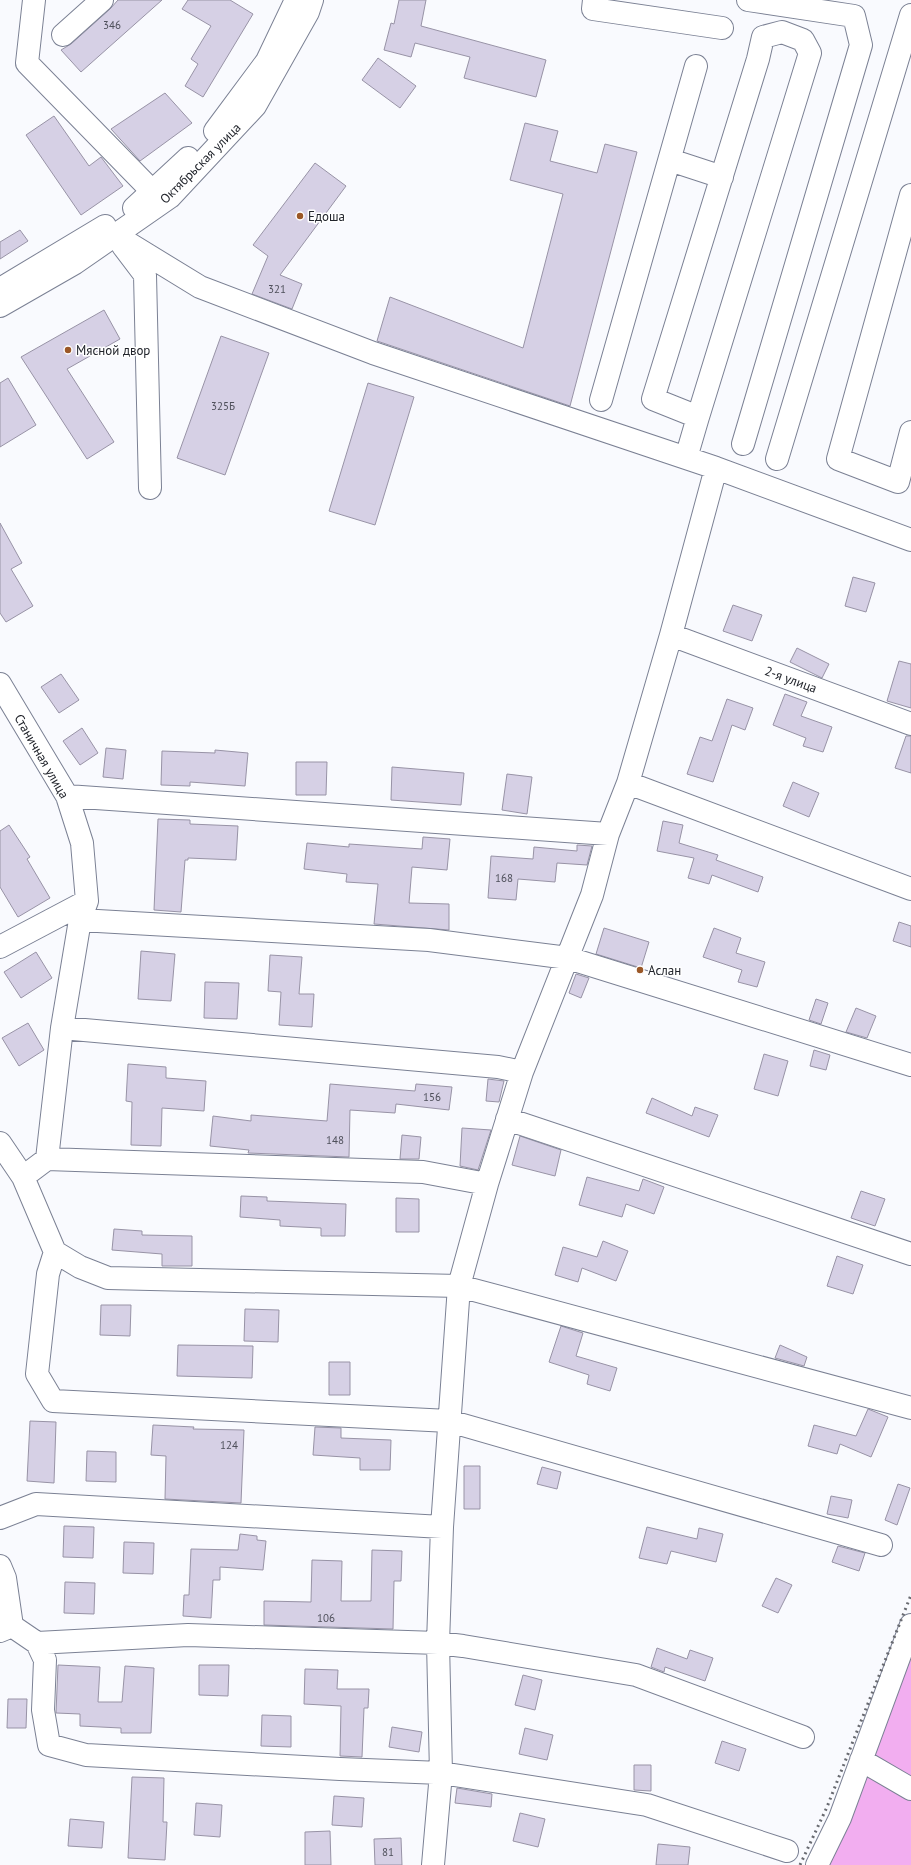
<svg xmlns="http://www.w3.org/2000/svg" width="911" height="1865" font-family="'PT Sans',sans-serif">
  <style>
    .forest { fill: #f2aef0 }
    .building { fill: #d6d0e5; stroke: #9893a6 }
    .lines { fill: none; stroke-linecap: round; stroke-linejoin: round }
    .minor-casing { stroke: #7b8194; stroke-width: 24 }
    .major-casing { stroke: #7b8194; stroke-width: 24 }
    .minor { stroke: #fff; stroke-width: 22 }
    .major { stroke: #fff; stroke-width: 22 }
    .rail { stroke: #686a70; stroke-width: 3; stroke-dasharray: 2 4; stroke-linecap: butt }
    .poi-dot { fill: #9b5827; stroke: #fff; stroke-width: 1.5 }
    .labels { text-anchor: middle; stroke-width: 3; stroke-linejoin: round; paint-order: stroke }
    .number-label { font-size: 11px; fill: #4e4f5a }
    .street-label { font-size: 13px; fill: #21242b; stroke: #fff }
    .poi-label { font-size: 13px; fill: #21242b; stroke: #fff; text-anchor: start }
  </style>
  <rect width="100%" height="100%" fill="#f9fafe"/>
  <!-- forest -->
  <path class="forest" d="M911,1658V1865H827L850,1819Z"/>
  <!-- building -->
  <path class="building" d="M118,0H162L81,72L61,50L71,44L110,9Z
    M188,0H230L253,14L203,97L185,86L198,64L191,59L211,26L182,9Z
    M399,0H426L421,26L546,60L536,97L464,78L470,57L415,43L411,57L384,50L391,23L394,24Z
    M378,58L416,86L400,108L362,80Z
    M165,93L192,123L140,161L111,129Z
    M54,116L89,166L101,157L123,186L81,215L26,135Z
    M525,123L558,131L550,161L597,173L605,144L637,152L570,406L377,341L390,297L523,348L563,194L510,180Z
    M315,163L346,186L280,275L302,284L292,309L252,294L268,256L253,245Z
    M20,230L28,241L0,259V242Z
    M104,310L120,339L67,369L114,442L87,459L21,357Z
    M221,336L269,353L225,475L177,458Z
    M8,378L36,425L0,447V383Z
    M368,383L414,397L375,525L329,511Z
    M0,523L22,563L11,569L33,606L6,622L0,613Z
    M853,577L875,583L866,612L845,606Z
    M733,605L762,615L752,641L723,631Z
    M797,648L829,664L822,678L790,662Z
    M899,661L911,664V708L887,701Z
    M61,674L79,700L59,713L41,687Z
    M785,694L807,702L801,716L832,727L823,752L803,746L806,738L773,725Z
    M727,699L753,708L745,730L732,725L713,782L687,774L700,737L712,741Z
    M82,728L98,753L80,765L63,741Z
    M906,736H911V773L895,768Z
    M106,748L126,750L123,779L103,777Z
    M215,750L248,753L245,786L190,782V786L161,785L162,751L215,753Z
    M296,762H327L326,795H296Z
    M392,767L464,773L461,805L391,800Z
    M507,774L532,777L527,814L502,810Z
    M793,782L819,793L809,817L783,806Z
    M158,819L190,820V824L238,826L236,860L188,858V860H185L181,912L154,910Z
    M663,821L683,825L679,843L718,855L716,860L763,877L758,892L712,875L709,884L688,878L694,858L657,851Z
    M9,825L30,857L27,859L50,898L18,917L0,887V831Z
    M423,837L450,839L447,870L412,867L409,903L449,904V930L374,924L378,884L346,882L347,874L304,869L307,843L349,847V844L422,849Z
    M577,845L592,846L587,865L557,863L555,882L518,879L516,900L488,898L491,856L533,859L534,847L577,851Z
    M899,922L911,926V947L893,941Z
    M604,928L649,942L641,968L596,954Z
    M714,928L741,938L736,953L765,962L757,987L738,982L742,970L703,957Z
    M141,951L175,954L171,1001L138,999Z
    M36,952L52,978L21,998L4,972Z
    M270,955L302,957L299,994H314L312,1027L279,1025L281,992L268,991Z
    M576,974L589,978L581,998L569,993Z
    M205,982L239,983L237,1019L204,1018Z
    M816,999L828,1003L821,1024L809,1020Z
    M856,1008L876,1016L867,1038L846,1032Z
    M28,1023L44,1050L19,1066L2,1038Z
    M814,1050L830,1055L826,1070L810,1066Z
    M764,1054L788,1061L778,1096L754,1089Z
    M128,1064L166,1067V1078L206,1081L204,1111L162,1108L161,1146L131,1145L132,1102L126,1101Z
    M488,1079L504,1081L499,1102L486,1101Z
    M330,1084L415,1091L416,1084L452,1087L449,1110L396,1104L395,1113L350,1110L349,1157L248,1153L249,1150L210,1146L213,1116L251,1121V1115L327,1121Z
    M652,1098L692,1116L695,1107L718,1115L709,1137L646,1113Z
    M462,1128L491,1130L478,1170L460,1166Z
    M402,1135L421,1137L419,1159H400Z
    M520,1136L561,1150L555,1176L512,1165Z
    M587,1177L639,1191L643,1179L664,1187L654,1214L626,1204L622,1217L579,1205Z
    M861,1191L885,1199L875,1226L851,1218Z
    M241,1196L267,1197V1201L346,1204L345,1236H321V1228L280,1226V1220L240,1217Z
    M396,1198L419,1199V1232H396Z
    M114,1229L142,1231V1235L192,1236V1266H162V1254L112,1250Z
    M603,1241L628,1251L616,1281L582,1268L578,1282L555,1275L563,1247L597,1257Z
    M837,1256L863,1265L853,1294L827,1286Z
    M101,1305H131L130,1336L100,1335Z
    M245,1309L279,1310L278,1342L244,1341Z
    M561,1326L583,1333L576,1356L617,1368L610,1391L587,1384L589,1375L549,1362Z
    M178,1345L253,1346L252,1378L177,1376Z
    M780,1345L807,1357L804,1366L775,1358Z
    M329,1362H350V1395H329Z
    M868,1409L888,1417L871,1457L840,1444L837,1454L808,1446L814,1425L856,1436Z
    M30,1421L56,1422L54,1483L27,1481Z
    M153,1425L194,1427L193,1429L244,1430L241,1503L165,1499L166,1456L151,1455Z
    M315,1427L341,1428V1438L391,1440L390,1470H360V1458L313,1455Z
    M87,1451L116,1452V1482L86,1481Z
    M464,1466H480V1509H464Z
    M542,1467L561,1472L557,1489L537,1484Z
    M898,1484L910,1488L897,1525L885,1520Z
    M831,1496L852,1500L848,1518L827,1514Z
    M64,1526L94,1527L93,1558L63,1557Z
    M647,1527L697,1539L699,1528L723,1534L716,1562L671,1551L667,1564L639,1558Z
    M240,1534L257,1536V1540L266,1541L263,1570L220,1567V1580H213L211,1618L183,1616L184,1595H189L191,1549L238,1550Z
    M124,1542L154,1543L153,1574L123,1573Z
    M838,1546L865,1553L859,1571L832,1562Z
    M372,1550L402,1551L401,1581H394L393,1629L264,1625V1601L311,1602L312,1560L342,1561L341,1601H371Z
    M776,1578L792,1585L778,1613L762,1606Z
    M65,1582L95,1583L94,1614L64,1613Z
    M657,1648L687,1659L690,1650L713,1658L705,1681L665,1667L664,1672L651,1667Z
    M58,1665L100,1667L98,1702H122L125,1666L154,1668L151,1733H121V1728L80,1726V1714L56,1713Z
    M199,1665H229L228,1696L199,1695Z
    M305,1669L338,1670L337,1689H369L368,1708H364L362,1757L340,1756L341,1706L304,1704Z
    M523,1675L542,1680L535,1710L515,1705Z
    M8,1699H27L26,1728H7Z
    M262,1715L291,1716V1747L261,1746Z
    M392,1727L422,1732L419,1752L389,1747Z
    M525,1728L553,1735L547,1760L519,1754Z
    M722,1741L746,1749L739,1771L715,1763Z
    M634,1765H651V1791L634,1790Z
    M132,1777L164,1778L163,1822H167L165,1860L128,1858Z
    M457,1788L492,1794L491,1807L455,1803Z
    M334,1796L364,1798L362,1827L332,1825Z
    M196,1803L222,1805L220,1837L194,1835Z
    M520,1813L545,1819L538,1847L513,1841Z
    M70,1819L104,1822L102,1848L68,1846Z
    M330,1831L331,1865H305V1832Z
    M401,1838L402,1865H375L374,1839Z
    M658,1844L690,1847L688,1865H656Z"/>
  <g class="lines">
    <defs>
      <path id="minor" d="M34,0L27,63L152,191
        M594,0L593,9L722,28
        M782,32L803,40L810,53L698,417L653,399L758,59L763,37Z
        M63,35L102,0
        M670,160L722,177
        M911,195L838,459L898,482L911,432
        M115,235L200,287L373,353L716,468L911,540
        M123,246L145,275L150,488
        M601,400L696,66
        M743,444L861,45L854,16L748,0
        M686,458L698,417
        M777,459L911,15
        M671,635L911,724
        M0,684L67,796L82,843L87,901L80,920L62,1028L47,1159L23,1177
        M628,783L911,889
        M67,796L608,834
        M80,920L429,940L568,958L911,1065
        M0,947L87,901
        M62,1028L498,1067L522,1072
        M507,1119L911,1254
        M0,1143L23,1177L55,1252
        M47,1159L423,1172L487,1184
        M55,1252L48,1274L37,1374L53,1401L449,1421L881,1545
        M55,1252L80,1267L108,1278L459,1286L911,1408
        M0,1518L36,1504L442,1527
        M0,1566L5,1578L12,1626L0,1631
        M12,1626L37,1643L188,1635L438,1643L463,1646L636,1675L803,1737
        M37,1643L45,1660L43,1710L49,1745L86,1755L340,1769L441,1773L438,1643L442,1527L459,1286L487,1184L522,1072L592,895L608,834L628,783L671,635L716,468
        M861,1760L911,1789
        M433,1865L441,1773L647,1805L787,1851
        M817,1865L840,1818L911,1625"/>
      <path id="major" d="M215,131L267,61L296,0
        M134,208L188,158
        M0,289L105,226
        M0,306L75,263L170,197L255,106L308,12L312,0"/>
    </defs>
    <!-- minor casing -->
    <use href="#minor" class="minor-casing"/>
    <!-- major casing -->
    <use href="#major" class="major-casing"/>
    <!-- minor -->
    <use href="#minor" class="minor"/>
    <!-- major -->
    <use href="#major" class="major"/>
    <!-- rail -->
    <path class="rail" d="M800,1865L827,1807L911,1595"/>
  </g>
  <!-- markers -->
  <g class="poi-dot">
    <circle cx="300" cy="216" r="4"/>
    <circle cx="68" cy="350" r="4"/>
    <circle cx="640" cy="970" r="4"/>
  </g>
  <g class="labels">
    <!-- number labels -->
    <g class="number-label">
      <text x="112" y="29">346</text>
      <text x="277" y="293">321</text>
      <text x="223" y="410">325Б</text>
      <text x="504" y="882">168</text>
      <text x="432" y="1101">156</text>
      <text x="335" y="1144">148</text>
      <text x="229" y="1449">124</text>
      <text x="326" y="1622">106</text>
      <text x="388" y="1856">81</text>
    </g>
    <!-- street labels -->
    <g class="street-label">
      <text transform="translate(200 163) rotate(-45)" y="5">Октябрьская улица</text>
      <text transform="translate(791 679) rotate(20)" y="5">2-я улица</text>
      <text transform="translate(42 756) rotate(60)" y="5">Станичная улица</text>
    </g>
    <!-- poi labels -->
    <g class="poi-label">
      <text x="308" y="221">Едоша</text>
      <text x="76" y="355">Мясной двор</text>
      <text x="648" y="975">Аслан</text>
    </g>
  </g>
</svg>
